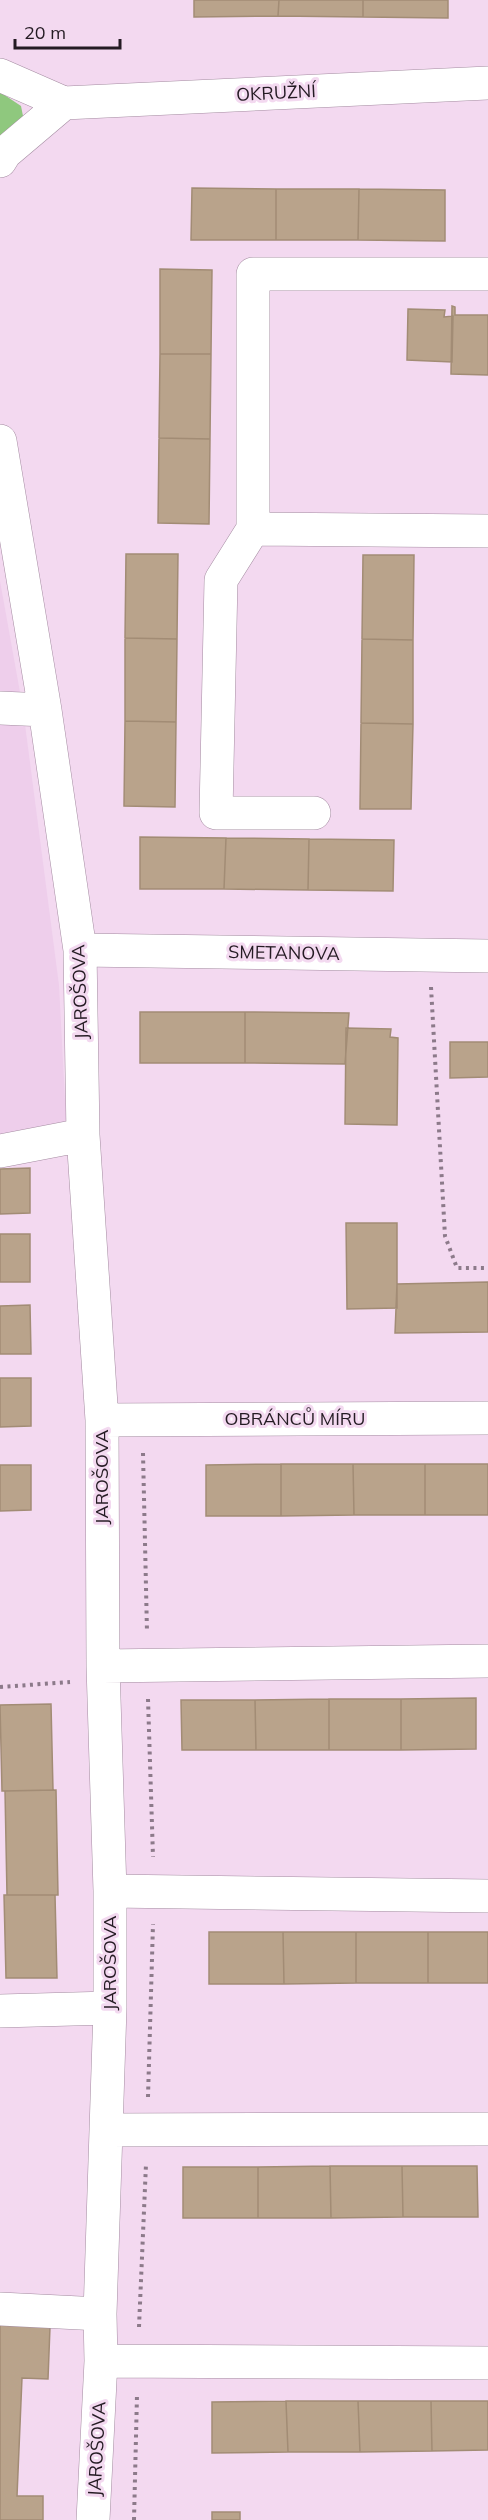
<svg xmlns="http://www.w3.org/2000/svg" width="488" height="2520" font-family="Mulish,sans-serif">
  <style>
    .built { fill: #eeceeb }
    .green { fill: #8fc87e }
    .building { fill: #b9a38b; stroke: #a28c75; stroke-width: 1.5 }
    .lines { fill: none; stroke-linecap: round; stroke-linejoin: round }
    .minor-casing { stroke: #a48ca1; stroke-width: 34 }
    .path { stroke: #8c7a8a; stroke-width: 4; stroke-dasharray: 3 4.5; stroke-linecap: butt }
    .minor { stroke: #fff; stroke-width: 33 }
    .labels { text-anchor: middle; stroke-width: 6; stroke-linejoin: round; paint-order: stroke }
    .street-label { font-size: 18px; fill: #241b23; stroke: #f3d9f0 }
  </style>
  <rect width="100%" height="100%" fill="#f3d9f0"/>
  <!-- built -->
  <path class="built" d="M0,581L23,709L59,985L67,1138L0,1151Z"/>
  <!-- green -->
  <path class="green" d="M0,92L21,106L24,121L0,145Z"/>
  <!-- building -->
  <path class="building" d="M194,0H279L278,16L194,17Z
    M279,0H363V17L278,16Z
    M363,0H448V18L363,17Z
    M192,188L276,189V240H191Z
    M276,189H359L358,240H276Z
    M359,189L445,190V241L358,240Z
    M160,269L212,270L211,354H160Z
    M452,306L455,307V315H488V375L451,374Z
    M408,309L445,310L444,317L453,316L452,362L407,360Z
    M160,354H211L210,439L159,438Z
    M159,438L210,439L209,524L158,523Z
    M126,554H178L177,639L125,638Z
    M363,555H414L413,640L362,639Z
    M125,638L177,639L176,722L125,721Z
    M362,639L413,640V724L361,723Z
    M125,721L176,722L175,807L124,806Z
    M361,723L413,724L411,809H360Z
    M140,837L226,838L224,889H140Z
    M226,838L309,839L308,890L224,889Z
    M309,839L394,840L393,891L308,890Z
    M140,1012H245V1063H140Z
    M245,1012L349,1013L345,1064L245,1063Z
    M346,1028L391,1029L390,1037L398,1038L397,1125L345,1124Z
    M450,1042H488V1077L450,1078Z
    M30,1168V1213L0,1214V1169Z
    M346,1223H397V1308L347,1309Z
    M0,1234H30V1282H0Z
    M488,1282V1332L395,1333L397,1284Z
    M30,1305L31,1354H0V1306Z
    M0,1378H31V1426L0,1427Z
    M281,1464H353L354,1515L281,1516Z
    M281,1464V1516H206V1465Z
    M353,1464H425V1515H354Z
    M425,1464H488V1515H425Z
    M0,1465H31V1510L0,1511Z
    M476,1698V1749L401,1750V1699Z
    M329,1699V1750H256L255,1700Z
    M329,1699H401V1750H329Z
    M181,1700H255L256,1750H182Z
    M51,1704L53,1790L2,1791L0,1705Z
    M56,1790L58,1895H7L5,1791Z
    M4,1895H55L57,1978H6Z
    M209,1932H283L284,1984H209Z
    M283,1932H356V1983L284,1984Z
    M356,1932H428V1983H356Z
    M428,1932H488V1983H428Z
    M330,2166L331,2218H258V2167Z
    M330,2166H402L403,2217L331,2218Z
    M402,2166H477L478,2217H403Z
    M183,2167H258V2218H183Z
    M0,2325L50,2327L48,2379L22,2378L17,2496H43V2520H0Z
    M286,2401H358L360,2452H288Z
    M286,2401L288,2452L212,2453V2402Z
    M358,2401H431L432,2451L360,2452Z
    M431,2401H488V2450L432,2451Z
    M212,2512H240V2520H212Z"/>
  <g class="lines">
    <defs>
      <path id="minor" d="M0,75L64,103L488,83
        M0,161L5,153L64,103
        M488,274H253V529L488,531
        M0,441L45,710L80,950L83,1135L102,1420L103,1666L110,1891V2008L100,2314L101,2361L93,2520
        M253,529L221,580L216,813H314
        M0,708L45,710
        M80,950L488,956
        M0,1151L83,1135
        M102,1420L488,1418
        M103,1666L488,1661
        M110,1891L488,1896
        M0,2011L110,2008
        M106,2130L488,2129
        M0,2309L100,2314
        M101,2361L488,2363"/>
    </defs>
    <!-- minor casing -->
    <use href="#minor" class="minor-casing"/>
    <!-- path -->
    <path class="path" d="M431,987L445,1236L457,1268H488
      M143,1453L147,1632
      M0,1687L70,1682
      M148,1699L153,1857
      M148,2097L153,1924
      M139,2327L146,2164
      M134,2520L137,2395"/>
    <!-- minor -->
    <use href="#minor" class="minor"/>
  </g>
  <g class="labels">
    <!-- street labels -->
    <g class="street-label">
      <text transform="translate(276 93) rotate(-3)" y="6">OKRUŽNÍ</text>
      <text transform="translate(284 953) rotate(1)" y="6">SMETANOVA</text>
      <text transform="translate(80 992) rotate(-92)" y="6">JAROŠOVA</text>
      <text x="295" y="1425">OBRÁNCŮ MÍRU</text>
      <text transform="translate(102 1477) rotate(-90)" y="6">JAROŠOVA</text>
      <text transform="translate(110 1963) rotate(-90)" y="6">JAROŠOVA</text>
      <text transform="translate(97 2449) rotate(-87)" y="6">JAROŠOVA</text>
    </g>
  </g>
  <!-- scale -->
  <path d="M15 39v9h105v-9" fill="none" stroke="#241b23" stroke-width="3"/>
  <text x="24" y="39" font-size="18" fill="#241b23" stroke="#f3d9f0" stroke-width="4.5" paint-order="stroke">20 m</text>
</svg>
